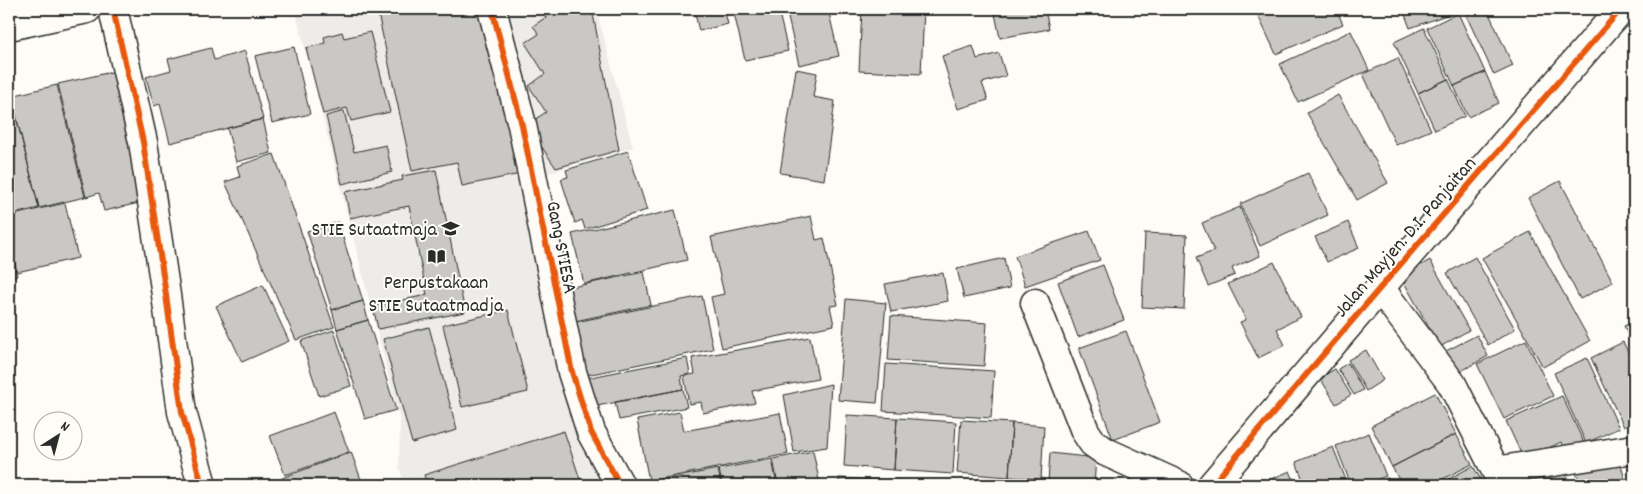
<svg xmlns="http://www.w3.org/2000/svg" width="1643" height="494" font-family="Dekko,sans-serif">
  <style>
    .built { fill: #edece8 }
    .building { fill: #c9c8c4; stroke: #2b2b2b }
    .lines { fill: none; stroke-linecap: round; stroke-linejoin: round }
    .street-casing { stroke: #2b2b2b; stroke-width: 31 }
    .primary-casing { stroke: #2b2b2b; stroke-width: 31 }
    .street { stroke: #fdfcf7; stroke-width: 28 }
    .primary { stroke: #fdfcf7; stroke-width: 28 }
    .cycleway-casing { stroke: #fdfcf7; stroke-width: 9 }
    .cycleway { stroke: #e8590c; stroke-width: 6 }
    .labels { text-anchor: middle; stroke-width: 4; stroke-linejoin: round; paint-order: stroke }
    .poi-label { font-size: 20px; fill: #2b2b2b; stroke: #fdfcf7; text-anchor: end }
    .street-label { font-size: 20px; fill: #2b2b2b; stroke: #fdfcf7 }
  </style>
  <rect width="100%" height="100%" fill="#fdfcf7"/>
  <filter id="ink" filterUnits="userSpaceOnUse"><feTurbulence type="fractalNoise" baseFrequency=".02" numOctaves="2"/><feDisplacementMap in="SourceGraphic" scale="10" xChannelSelector="R" yChannelSelector="G"/><feConvolveMatrix kernelMatrix="1 2 1 2 8 2 1 2 1" color-interpolation-filters="sRGB"/></filter>
  <g filter="url(#ink)">
    <!-- built -->
    <path class="built" d="M295,9H596L633,147L545,174L609,485H405L399,467L400,421Z"/>
    <!-- building -->
    <path class="building" d="M377,9H490L525,173L462,186L457,162L412,171Z
      M558,9H592L619,150L556,168L527,125L546,112L529,86L545,74L525,43L539,34L533,26Z
      M694,9H724L728,24L699,31Z
      M733,9H778L788,51L745,60Z
      M786,9H828L839,56L799,65Z
      M862,9H924L921,74L859,71Z
      M994,9H1045L1049,29L1000,38Z
      M1255,9H1336L1343,24L1276,54Z
      M1403,9H1463L1410,28Z
      M1480,9H1487L1513,66L1494,75L1466,15Z
      M1458,13L1485,72L1454,86L1427,28Z
      M1424,28L1448,79L1418,93L1394,42Z
      M1351,31L1369,70L1298,102L1280,64Z
      M342,32L344,38L370,32L390,112L351,121L347,108L323,114L306,48L325,43L324,37Z
      M973,46L977,59L999,53L1006,76L982,83L988,100L958,109L942,56Z
      M294,47L310,114L272,123L255,56Z
      M211,48L214,60L245,51L263,119L170,143L160,104L154,106L146,77L171,70L168,59Z
      M1398,58L1431,130L1396,145L1363,74Z
      M796,69L817,73L813,97L835,101L824,180L780,173Z
      M116,71L148,201L104,211L99,193L86,197L58,84Z
      M1485,72L1499,103L1468,117L1454,86Z
      M1448,79L1465,116L1435,130L1418,93Z
      M57,85L85,197L39,208L11,96Z
      M1338,95L1388,183L1357,200L1307,113Z
      M9,96H11L39,208L9,215Z
      M344,111L354,152L386,145L392,172L342,184L326,116Z
      M263,119L271,153L236,162L227,128Z
      M628,151L647,210L585,229L582,220L575,223L561,179L568,177L566,170Z
      M274,154L334,327L296,340L225,182L240,177L237,166Z
      M436,170L465,312L378,329L373,306L427,295L409,206L350,218L345,192L403,180L402,176Z
      M1308,173L1328,215L1260,246L1240,204Z
      M1560,181L1613,282L1580,299L1528,198Z
      M65,203L78,258L17,272L9,237V216Z
      M1240,207L1260,256L1232,268L1235,275L1208,286L1196,258L1214,251L1202,223Z
      M675,210L687,260L584,284L572,234Z
      M811,216L816,240L824,238L838,305L830,306L834,325L722,348L711,297L724,294L711,237Z
      M338,222L363,301L332,310L307,231Z
      M1348,222L1359,248L1327,262L1315,237Z
      M1089,231L1100,260L1025,286L1015,256Z
      M1530,232L1590,341L1543,367L1482,258Z
      M1145,233L1187,235L1184,309L1142,307Z
      M9,243L17,276L9,277Z
      M1475,257L1515,329L1488,345L1447,273Z
      M1004,258L1010,288L964,298L957,269Z
      M1430,260L1469,330L1440,347L1401,277Z
      M1274,262L1301,317L1277,329L1285,345L1258,358L1240,322L1246,320L1228,284Z
      M1103,265L1124,320L1078,337L1058,282Z
      M644,272L651,305L570,322L562,289Z
      M943,273L948,301L891,312L885,284Z
      M263,285L289,341L242,362L216,306Z
      M702,296L713,349L577,377L566,324Z
      M846,299L886,303L877,403L838,400Z
      M363,301L368,320L337,329L332,310Z
      M508,310L528,392L462,407L443,325Z
      M891,316L987,323L984,366L888,360Z
      M368,320L396,410L365,419L337,329Z
      M1634,322V348L1624,326Z
      M429,327L457,430L412,443L383,339Z
      M334,330L351,386L319,396L301,341Z
      M1126,331L1160,422L1113,440L1079,348Z
      M1477,335L1488,356L1456,374L1444,352Z
      M810,337L818,379L752,391L755,403L703,413L701,402L689,404L684,376L695,374L692,358Z
      M1526,340L1553,396L1504,419L1477,364Z
      M1623,342L1634,364V422L1624,427L1591,358Z
      M1366,350L1383,380L1366,391L1348,360Z
      M687,358L690,374L681,376L683,389L587,408L581,379Z
      M1587,358L1619,428L1586,443L1554,373Z
      M1348,363L1363,390L1354,395L1338,369Z
      M886,364L994,371L991,418L883,411Z
      M1335,369L1351,395L1336,404L1320,378Z
      M831,384L827,447L794,452L784,395Z
      M683,389L687,407L619,420L615,402Z
      M1435,393L1456,434L1392,467L1371,426Z
      M1562,396L1584,443L1565,452L1561,442L1524,460L1506,421Z
      M334,412L349,452L285,475L270,436Z
      M680,412L684,431L780,413L788,454L649,481L637,420Z
      M847,415L897,418L894,470L844,466Z
      M897,418L956,422L953,474L894,470Z
      M961,420L1012,423L1009,477L957,473Z
      M1012,423L1044,426L1041,479L1009,477Z
      M564,431L582,485H427L424,475Z
      M1369,433L1386,476L1363,485H1351L1336,446Z
      M1456,434L1472,464L1431,485H1402L1392,467Z
      M1333,447L1348,485H1305L1296,462Z
      M813,451L820,485H778L773,459Z
      M351,452L362,482L353,485H285L282,478Z
      M1050,453L1096,458L1094,485L1048,482Z
      M772,459L777,485H722L719,469Z
      M1620,463L1627,485H1571L1570,484L1579,482L1574,467Z
      M1563,465L1570,485H1533L1530,475Z
      M1473,466L1484,485H1437Z
      M718,469L721,485H636Z
      M1290,471L1296,485H1273L1271,479Z
      M839,478L894,481V485H839Z
      M1388,478L1390,485H1370Z
      M896,480L935,483V485H896Z
      M935,483L972,485H935Z"/>
    <g class="lines">
      <defs>
        <path id="street" d="M113,9L143,142L166,295L182,412L202,485
          M492,9L522,125L572,372L591,432L620,485
          M1380,288L1452,384L1503,485
          M1035,303L1085,431L1093,443L1106,452L1179,485
          M1496,471L1634,449
          M1212,485L1380,288L1621,9"/>
        <path id="primary" d="M9,26L87,9"/>
      </defs>
      <!-- street casing -->
      <use href="#street" class="street-casing"/>
      <!-- primary casing -->
      <use href="#primary" class="primary-casing"/>
      <!-- street -->
      <use href="#street" class="street"/>
      <!-- primary -->
      <use href="#primary" class="primary"/>
      <defs>
        <path id="cycleway" d="M113,9L143,142L166,295L182,412L202,485
          M492,9L522,125L572,372L591,432L620,485
          M1212,485L1380,288L1621,9"/>
      </defs>
      <!-- cycleway casing -->
      <use href="#cycleway" class="cycleway-casing"/>
      <!-- cycleway -->
      <use href="#cycleway" class="cycleway"/>
    </g>
  </g>
  <!-- icons -->
  <defs>
    <symbol id="university-bare" viewBox="-9 -9 18 18"><path d="M0-5L7-2L0 1L-7-2ZM-4 1L0 2.5L4 1V4Q0 6-4 4Z" fill="#2b2b2b" stroke="#fdfcf7" stroke-width="2.5" paint-order="stroke"/></symbol>
    <symbol id="library-bare" viewBox="-9 -9 18 18"><path d="M-6-4Q-3-5.5-.7-3.5V5Q-3 3-6 4ZM6-4Q3-5.5 .7-3.5V5Q3 3 6 4Z" fill="#2b2b2b" stroke="#fdfcf7" stroke-width="2.5" paint-order="stroke"/></symbol>
  </defs>
  <g fill-rule="evenodd">
    <use href="#university-bare" x="438" y="216" width="25" height="25"/>
    <use href="#library-bare" x="424" y="244" width="25" height="25"/>
  </g>
  <g class="labels">
    <!-- poi labels -->
    <g class="poi-label">
      <text x="437" y="235">STIE Sutaatmaja</text>
      <text x="436" y="288" text-anchor="middle">Perpustakaan<tspan x="436" dy="23">STIE Sutaatmadja</tspan></text>
    </g>
    <!-- street labels -->
    <g class="street-label">
      <text transform="translate(1404 236) rotate(-49)" y="7">Jalan Mayjen. D.I. Panjaitan</text>
      <text transform="translate(563 247) rotate(79)" y="7">Gang STIESA</text>
    </g>
  </g>
  <!-- margin -->
  <rect width="1643" height="494" fill="none" stroke="#fdfcf7" stroke-width="30"/>
  <rect x="15" y="15" width="1613" height="464" fill="none" stroke="#2b2b2b" stroke-width="2" filter="url(#ink)"/>
  <!-- north arrow -->
  <g transform="translate(58 436) rotate(36)"><circle r="24" fill="#fdfcf7" stroke="#a9a8a5"/>
  <path d="M0-4L9 19L0 12L-9 19Z" fill="#2b2b2b"/>
  <text y="-8" font-size="14" font-weight="bold" text-anchor="middle" fill="#2b2b2b">N</text>
  </g>
</svg>
